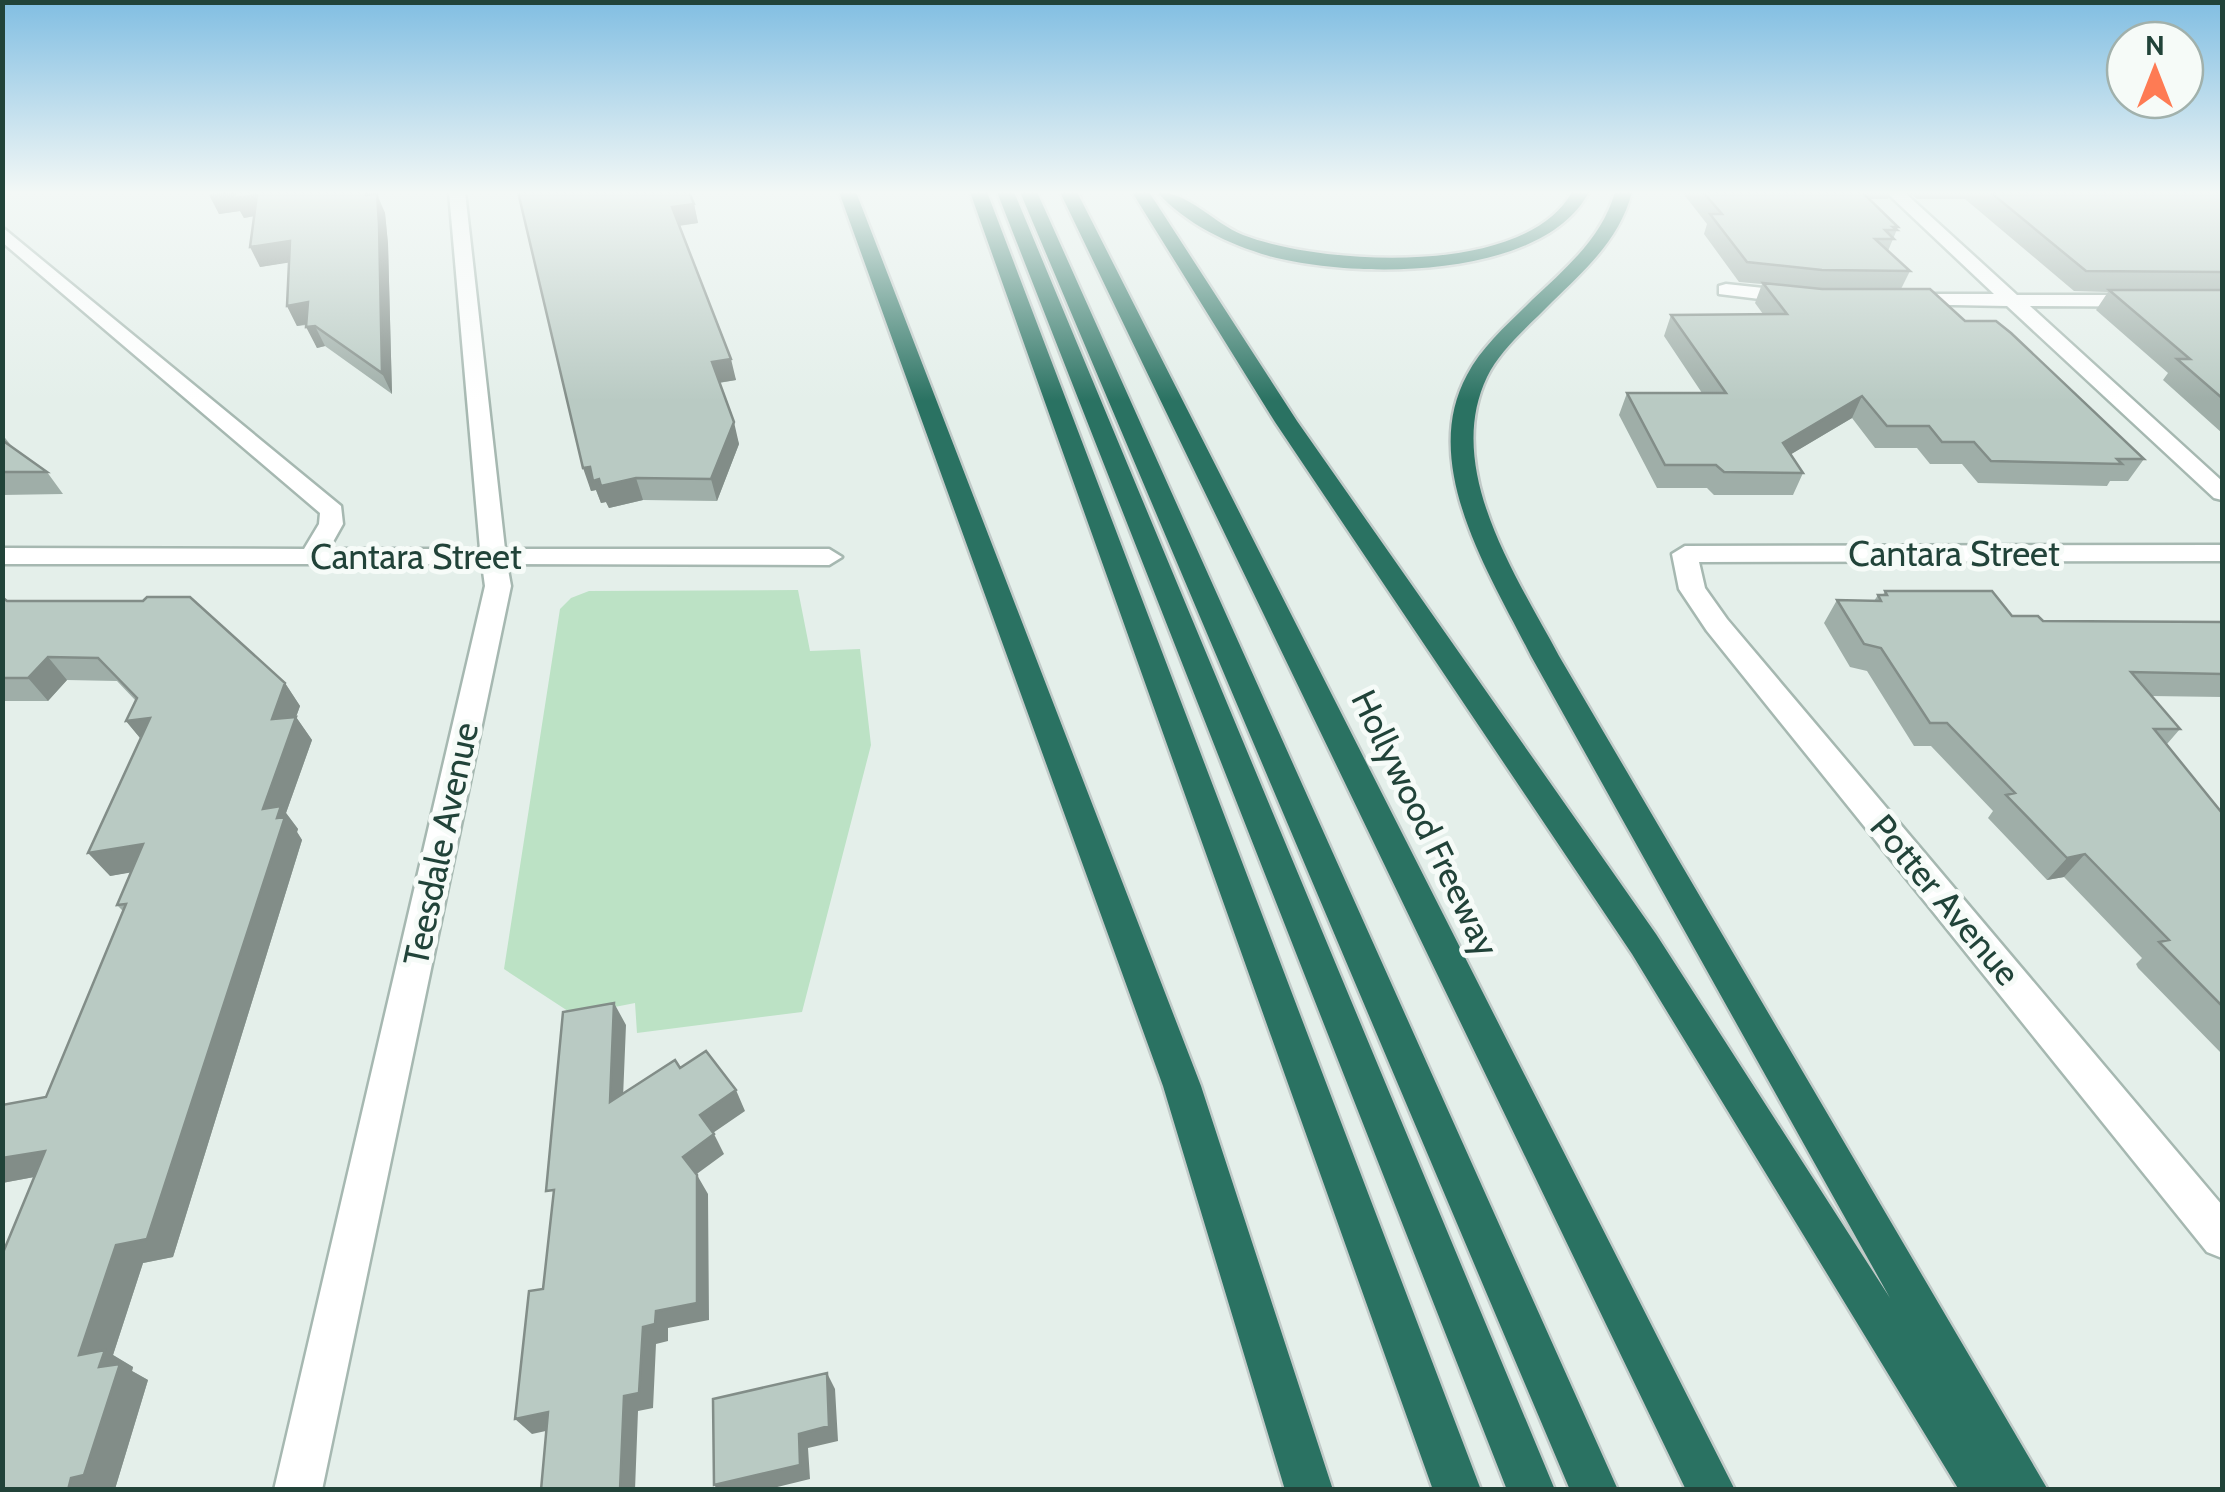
<svg xmlns="http://www.w3.org/2000/svg" width="2225" height="1492" font-family="Cabin,sans-serif">
  <style>
    .green { fill: #bce2c5 }
    .lines { fill: none; stroke-linecap: round; stroke-linejoin: round }
    .minor-casing { stroke: #a6b8b1; stroke-width: 5 }
    .highway-casing { stroke: #c1cac8; stroke-width: 5 }
    .minor { fill: #fff; fill-rule: evenodd }
    .highway { fill: #2a7262; fill-rule: evenodd }
    .wall { fill: #9faea8 }
    .shaded-wall { fill: #828d88 }
    .building { fill: #b9cac3; stroke: #828d88; stroke-width: 2.5 }
    .labels { text-anchor: middle; stroke-width: 10; stroke-linejoin: round; paint-order: stroke }
    .street-label { font-size: 35px; fill: #214339; stroke: #f6fbf8 }
  </style>
  <rect width="100%" height="100%" fill="#e4efea"/>
  <!-- green -->
  <path class="green" d="M798,590L810,651L860,649L871,745L802,1012L637,1033L635,1003L574,1015L504,969L560,609L571,598L589,591Z"/>
  <g class="lines">
    <defs>
      <path id="minor" d="M449,192H465L505,549H829L842,557L829,565L507,564L511,586L322,1490H274L485,586L482,564H2V548L304,549L319,524L320,513L2,242V227L341,506L343,524L329,549H480Z
        M1886,192H1904L2017,295H2222V307L2030,306L2222,481V500L2214,498L2007,306L1899,304L1896,300L1906,294H1994Z
        M1726,284L1800,292L1810,298L1800,304L1719,294V286Z
        M2222,545V561L1699,562L1705,588L1727,619L2222,1205V1258L2207,1252L1707,631L1679,589L1672,554L1685,546Z"/>
      <path id="highway" d="M839,192H856L1201,1086L1333,1490H1285L1163,1086Z
        M970,192H987L1481,1490H1433Z
        M997,192H1014L1555,1490H1507Z
        M1020,192H1037L1618,1490H1570Z
        M1060,192H1077L1735,1490H1686Z
        M1132,192H1149L1297,421L1656,934L1890,1298L1531,656C1491,576 1418,465 1467,375C1482,346 1509,323 1532,300C1566,268 1602,238 1615,192H1632C1620,239 1585,270 1552,302C1530,325 1501,348 1487,377C1443,469 1517,577 1559,656L2048,1490H1959L1632,954L1275,422Z
        M1157,192C1189,192 1213,223 1243,235C1321,265 1525,278 1572,192H1589C1542,281 1353,279 1269,256C1228,244 1186,224 1157,192Z"/>
    </defs>
    <!-- minor casing -->
    <use href="#minor" class="minor-casing"/>
    <!-- highway casing -->
    <use href="#highway" class="highway-casing"/>
    <!-- minor -->
    <use href="#minor" class="minor"/>
    <!-- highway -->
    <use href="#highway" class="highway"/>
  </g>
  <!-- wall -->
  <path class="wall" d="M210,192H373L385,213L388,244L392,394L325,346L317,348L307,325L297,326L287,306L289,262L260,267L254,216L244,218L240,211L219,214Z
    M518,192L694,204L698,223L679,226L736,380L719,383L739,444L717,501L643,500L609,508L606,502L601,503L596,490L591,491Z
    M1682,192H1891L1888,199H1869L1898,227L1888,251L1910,271L1901,289L1965,321L2144,459L2128,481H2110L2107,486L1978,483L1962,464H1930L1917,448H1875L1852,418L1791,454L1803,473L1793,495H1714L1707,488H1657L1619,415L1627,393H1702L1664,336L1671,315L1763,314L1755,303L1762,284L1739,282L1704,234L1707,224Z
    M1909,192H2222V433L2163,380L2168,373L2096,310L2108,292L2074,291L1965,199H1917Z
    M2,434L13,448L47,472L63,494L2,495Z
    M1885,591L2043,621L2222,622V697L2151,696L2180,729L2167,744L2222,813V1054L2138,968L2136,964L2142,958L2064,877L2047,880L1988,818L1993,811L1931,746H1914L1867,671L1850,667L1824,623L1837,600L1874,601L1878,595H1883Z
    M2,597L7,601L285,683L300,706L296,717L312,740L286,813L298,829L297,832L302,840L173,1257L143,1263L113,1355L133,1367L132,1371L148,1380L115,1489L112,1490H2L34,1177L2,1183L46,1097L123,911L117,905L131,872L110,876L141,739L126,721L136,701L117,681L67,680L48,701H2Z"/>
  <!-- shaded-wall -->
  <path class="shaded-wall" d="M225,192L257,195L266,214L244,218L240,211L219,214L209,195Z
    M377,194L385,213L388,244L392,394L382,373Z
    M694,204L698,223L676,226L672,207Z
    M290,241L299,261L260,267L250,247Z
    M308,302L318,322L297,326L287,306Z
    M315,326L325,346L317,348L306,327Z
    M731,359L736,380L717,383L712,362Z
    M1862,396L1852,418L1773,465L1783,443Z
    M734,422L739,444L717,501L711,479Z
    M590,467L636,478L643,500L609,508L606,502L601,503L596,490L591,491L583,468Z
    M48,657L67,680L48,701L28,678Z
    M285,683L300,706L296,717L312,740L286,813L298,829L297,832L302,840L173,1257L143,1263L113,1355L133,1367L132,1371L148,1380L115,1489L68,1490L79,1355L263,809L272,719Z
    M150,718L145,744L126,721Z
    M143,844L163,867L110,876L88,853Z
    M2085,854L2064,877L2047,880L2067,858Z
    M614,1003L626,1025L622,1122L610,1102Z
    M736,1090L745,1111L710,1135L700,1115Z
    M714,1134L724,1154L694,1176L683,1157Z
    M45,1151L72,1170L2,1183V1158Z
    M697,1175L708,1194L709,1320L668,1328V1341L656,1344L653,1408L638,1411L635,1490H620L624,1396L643,1327L656,1311Z
    M827,1373L835,1389L838,1441L808,1448L810,1479L765,1490H718L714,1485L799,1434Z
    M548,1412L564,1427L532,1434L515,1419Z"/>
  <!-- building -->
  <path class="building" d="M235,192H366V195L377,194L379,224L382,373L315,326L306,327L308,302L287,306L290,241L250,247L257,195L234,198Z
    M518,192H689L694,204L672,207L731,359L712,362L734,422L711,479L636,478L601,486L599,479L593,481L590,467L583,468Z
    M1703,192H1862L1898,227H1893L1897,230H1885L1894,239H1875L1910,271L1822,270L1747,262L1710,214H1722Z
    M1990,192H2222V272L2086,271Z
    M1763,283L1822,289H1930L1965,321H1996L2011,333L2144,459H2117L2122,464L1991,461L1974,442H1942L1929,426H1887L1862,396L1783,443L1803,473L1724,472L1716,465H1665L1627,393H1726L1671,315L1787,314Z
    M2109,290H2222V398L2177,359H2190Z
    M2,440L47,472H2Z
    M1885,591H1992L2012,616H2038L2043,621L2222,622V674L2131,672L2180,729H2154L2222,813V1006L2159,942L2169,940L2085,854L2067,858L2006,795L2015,793L1947,723H1930L1881,648L1864,644L1837,600L1881,601L1878,595H1887Z
    M2,597L7,601H143L147,597H190L285,683L272,719L296,717L263,809L281,806L277,818L285,817L147,1239L116,1245L79,1355L105,1350L99,1367L120,1364L84,1475L71,1478L68,1490H2V1255L45,1151L2,1158V1105L46,1097L126,904L117,905L143,844L88,853L150,718L126,721L137,698L98,658L48,657L28,678H2Z
    M614,1003L610,1102L675,1060L680,1068L706,1051L736,1090L700,1115L714,1134L683,1157L697,1175V1303L656,1311L655,1324L643,1327L639,1393L624,1396L620,1490H541L548,1412L515,1419L529,1291L543,1289L554,1190L546,1191L563,1012Z
    M827,1373L829,1426L799,1434L800,1465L714,1485L713,1399Z"/>
  <!-- sky -->
  <linearGradient id="sky" x2="0" y2="1"><stop stop-color="#81bee2"/><stop offset="0.48" stop-color="#f3f8f6"/><stop offset="1" stop-color="#f3f8f6" stop-opacity="0"/></linearGradient>
  <rect width="2225" height="401" fill="url(#sky)"/>
  <g class="labels">
    <!-- street labels -->
    <g class="street-label">
      <text x="1954" y="566">Cantara Street</text>
      <text x="416" y="569">Cantara Street</text>
      <text transform="translate(1425 823) rotate(64)" y="12">Hollywood Freeway</text>
      <text transform="translate(441 844) rotate(-78)" y="12">Teesdale Avenue</text>
      <text transform="translate(1945 900) rotate(50)" y="12">Potter Avenue</text>
    </g>
  </g>
  <!-- border -->
  <rect width="2225" height="1492" fill="none" stroke="#214339" stroke-width="10"/>
  <!-- north arrow -->
  <g transform="translate(2155 70)"><circle r="48" fill="#f6fbf8" stroke="#a1b1ac" stroke-width="2.5"/>
  <path d="M0-8L18 38L0 25L-18 38Z" fill="#fe7b54"/>
  <text y="-15" font-size="28" font-weight="bold" text-anchor="middle" fill="#214339">N</text>
  </g>
</svg>
